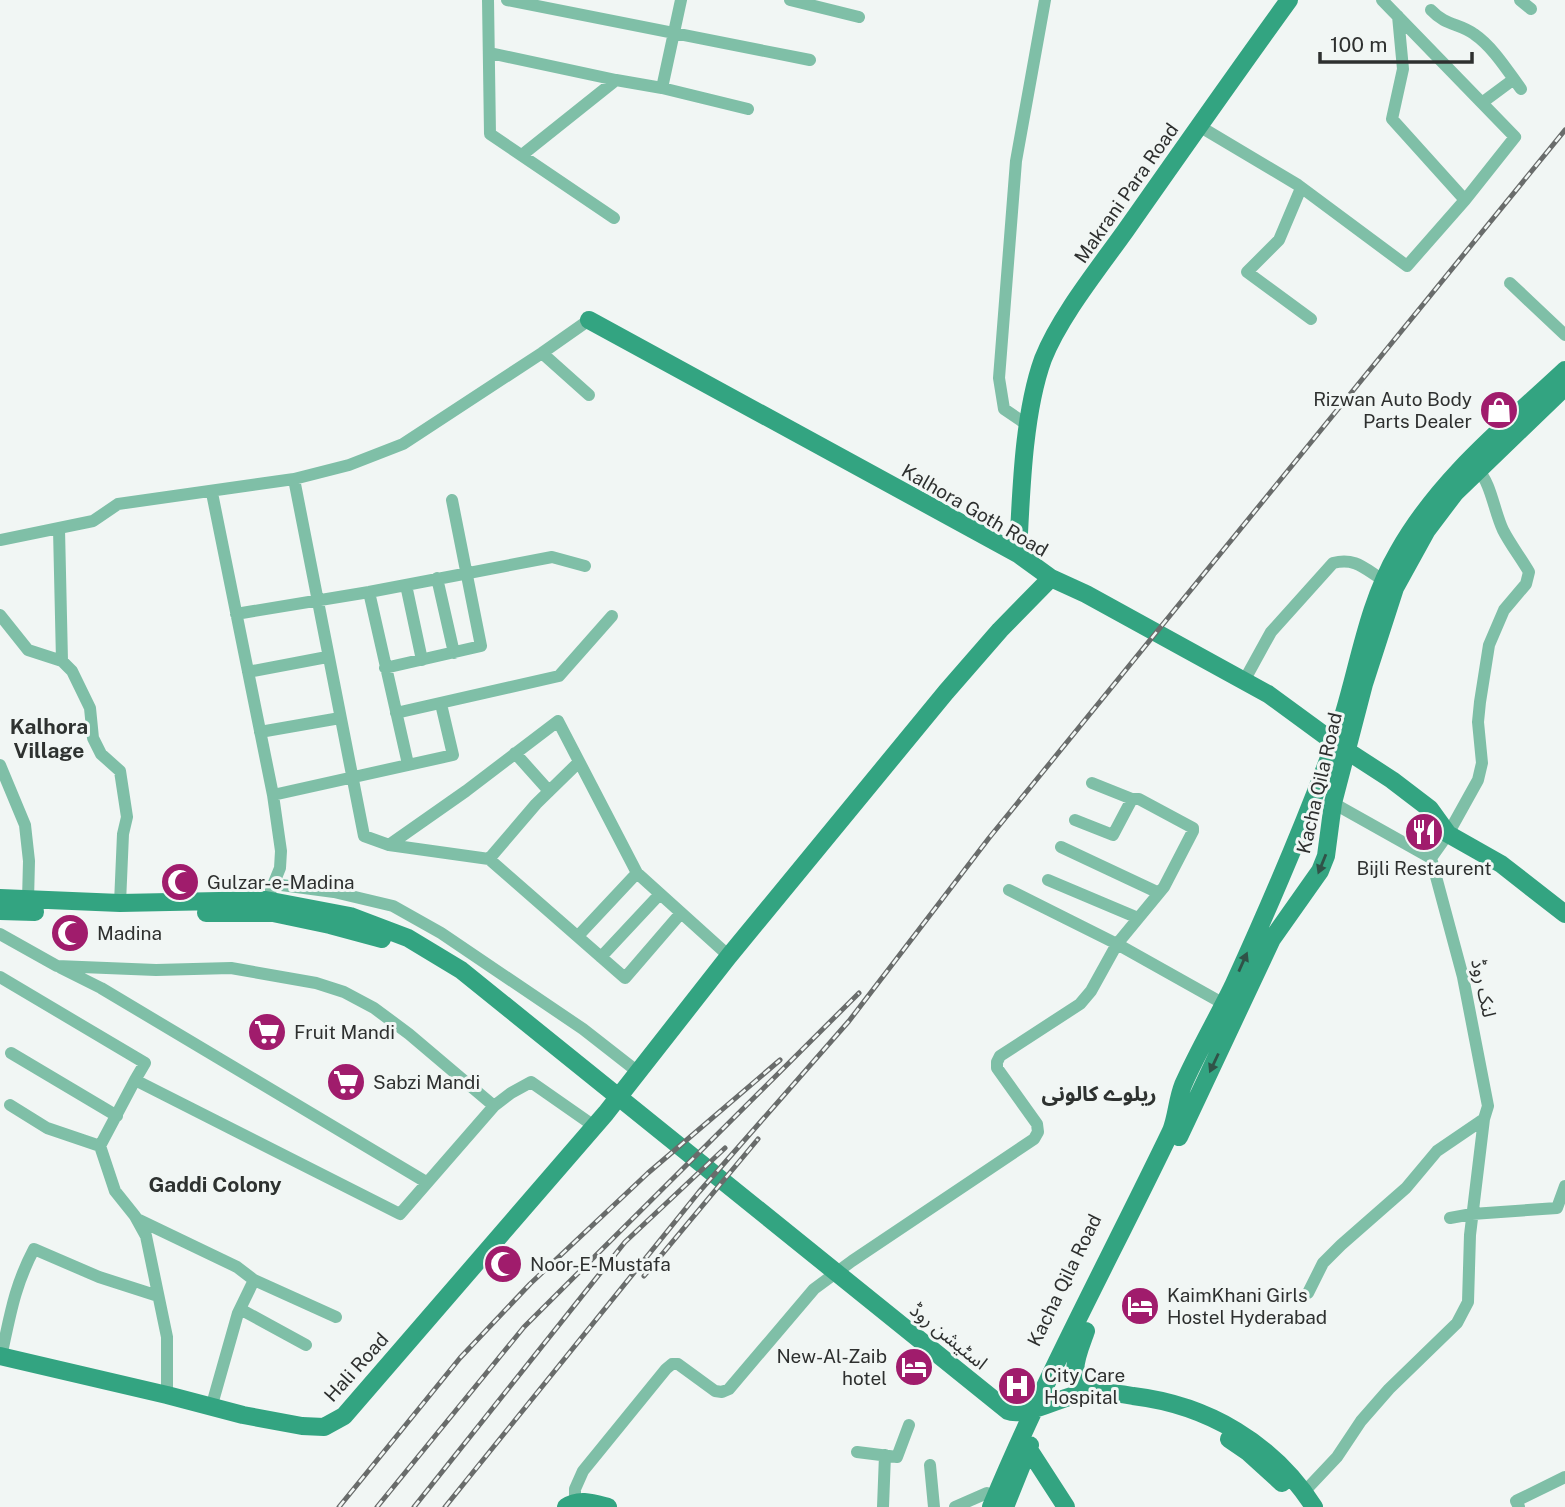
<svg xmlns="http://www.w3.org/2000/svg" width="1565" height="1507" font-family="'Public Sans','Noto Sans Arabic',sans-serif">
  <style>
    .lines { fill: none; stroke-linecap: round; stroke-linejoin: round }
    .street { stroke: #7fbfa7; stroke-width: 12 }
    .secondary { stroke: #33a481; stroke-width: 18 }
    .rail-casing { stroke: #696c6b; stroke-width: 5 }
    .rail { stroke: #f1f6f4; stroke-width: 2.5; stroke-dasharray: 8; stroke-linecap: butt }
    .oneway { fill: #305348 }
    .labels { text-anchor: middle; stroke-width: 6; stroke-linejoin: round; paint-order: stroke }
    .street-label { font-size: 19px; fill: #2e302f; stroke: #f1f6f4 }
    .poi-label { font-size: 19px; fill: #2e302f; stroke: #f1f6f4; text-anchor: start }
    .neighbourhood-label { font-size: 21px; font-weight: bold; fill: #2e3230; stroke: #f1f6f4 }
  </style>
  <rect width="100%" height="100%" fill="#f1f6f4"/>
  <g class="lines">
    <!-- street -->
    <path class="street" d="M488,0L490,134L614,218
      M507,0L810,60
      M790,0L859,17
      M1520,0L1531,9
      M1431,10C1446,26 1459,23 1474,34C1493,47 1507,70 1521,89
      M1398,16L1403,69L1392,119L1465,200
      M490,53L616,80
      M662,88L748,109
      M1483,102L1514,79
      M1199,126L1298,185L1407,266L1465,200L1515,137L1382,0
      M522,155L616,80L662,88L681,0
      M1301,188L1279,240L1247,272L1311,319
      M1510,283L1565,335
      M542,353L589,395
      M1029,426L1004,409L999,378L1016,161L1045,0
      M294,479L364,836L389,845L489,859L625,978L681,913
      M212,493L273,795L281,851L280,868L271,890
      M59,529L62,661
      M0,540L93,521L118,504L294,479L349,465L403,444L542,353L589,320
      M437,578L454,653
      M406,585L422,660
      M369,592L408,764
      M236,614L369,592L552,557L585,566
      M0,615L28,650L62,661L72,671L90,708L93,738L101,754L120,771L127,817L123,834L120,903
      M385,668L481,646L452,500
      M248,672L327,657
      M1244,681L1271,632L1333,563C1355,557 1365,569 1383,580
      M396,713L559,676L612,616
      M260,732L340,718
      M515,753L549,791
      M0,765L25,825L29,861L28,900
      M1092,783L1132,799H1139L1193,828V831L1164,887L1117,944L1224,1004
      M273,795L453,755L441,704
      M1333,803L1431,858
      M1075,820L1113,835L1132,799
      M389,845L466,791L558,721L637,873L729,956
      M1061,847L1159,893
      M489,859L536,804L579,762
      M1048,880L1138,918
      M274,884L334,892L393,906L441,933L583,1029L638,1072
      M0,934L57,966L156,970L231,968L316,983L344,992L374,1008L409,1034L494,1106
      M578,936L637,873
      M601,957L659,895
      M61,968L101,988L426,1182
      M0,977L145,1063L135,1080
      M11,1053L117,1116
      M10,1105L47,1128L100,1146
      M1450,1218L1472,1214L1557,1208L1565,1186
      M137,1219L237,1267L254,1280L238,1313L211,1408
      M254,1280L336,1317
      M1308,1293L1323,1263L1341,1245L1406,1188L1437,1151L1484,1119
      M240,1309L306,1345
      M1,1357C10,1316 14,1287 34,1249L99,1277L158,1296
      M167,1395V1337L146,1236L135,1216L115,1191L100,1146L135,1080L400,1214L494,1106L511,1093L531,1082L594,1126
      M857,1452L897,1457L909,1425
      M930,1465L934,1507
      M1304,1492L1337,1457L1361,1421L1389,1389L1457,1323L1468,1302L1470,1235L1484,1119L1488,1106L1463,977L1431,858L1448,834L1478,780L1482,763L1478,722L1480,702L1489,645L1504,610L1526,584L1529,572C1521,558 1510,544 1503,530C1494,511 1491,483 1478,470
      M575,1507V1489L583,1471L666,1369L672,1364H678L715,1391L722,1392L729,1389L814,1289L852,1261L1034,1139L1038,1132L1037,1124L997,1068V1062L1000,1056L1080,1004L1091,991L1117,944L1009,890
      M883,1507L885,1455
      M955,1507L987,1493
      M1519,1507L1516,1501L1565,1477"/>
    <!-- secondary -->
    <path class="secondary" d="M589,320L1018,554L1051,578L1086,594L1268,694L1335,743L1392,780L1430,809L1448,834L1501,864L1565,914
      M1018,554C1021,495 1023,414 1043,359C1060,316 1099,268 1126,230C1180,153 1234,76 1289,0
      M0,898L120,903L266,900L350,916L408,938L461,970L1008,1411C1024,1418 1061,1397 1080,1394C1097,1391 1116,1393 1133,1396C1208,1405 1273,1443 1314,1507
      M0,911L35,912
      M206,913H273L330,925L382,939
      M1179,1137L1272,939L1320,871L1326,856L1333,803L1364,684L1395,588L1427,530L1455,493L1565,387
      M1086,1331C1082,1343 1071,1366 1077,1378C1081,1383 1090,1388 1096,1393
      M0,1356L167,1395L243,1415L302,1426L324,1427L344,1416L606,1113L729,956L946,692L1000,630L1051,578
      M1229,1439L1248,1452L1282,1483
      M1024,1442L1066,1507
      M566,1507C579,1498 593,1503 608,1507
      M991,1507C1044,1379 1111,1256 1171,1131C1177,1116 1177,1100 1183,1085C1198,1051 1217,1019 1233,986C1269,907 1303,828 1333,747C1357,683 1363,612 1398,552C1439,479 1505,426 1565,370
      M1005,1507L1030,1445"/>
    <defs>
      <path id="rail" d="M644,1276L758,1139
        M339,1507L460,1358L530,1284L648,1173L780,1060
        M377,1507L524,1327L859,993
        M414,1507L625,1242L725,1148
        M445,1507L699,1192L849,1021L989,838L1565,130"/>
    </defs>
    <!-- rail casing -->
    <use href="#rail" class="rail-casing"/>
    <!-- rail -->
    <use href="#rail" class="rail"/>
  </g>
  <!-- one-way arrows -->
  <defs><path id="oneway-solid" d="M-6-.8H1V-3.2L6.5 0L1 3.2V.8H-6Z" transform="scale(1.75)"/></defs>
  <g class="oneway">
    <use href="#oneway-solid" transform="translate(1322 864) rotate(112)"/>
    <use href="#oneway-solid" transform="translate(1243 962) rotate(-66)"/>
    <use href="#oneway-solid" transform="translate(1214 1063) rotate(115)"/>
  </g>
  <!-- icons -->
  <defs>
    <symbol id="shop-disc" viewBox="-11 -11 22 22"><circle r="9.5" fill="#a01c6c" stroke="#f1f6f4"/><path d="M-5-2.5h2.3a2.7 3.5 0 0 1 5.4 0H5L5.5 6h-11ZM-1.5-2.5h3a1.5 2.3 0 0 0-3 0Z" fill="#fff"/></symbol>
    <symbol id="restaurant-disc" viewBox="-11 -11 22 22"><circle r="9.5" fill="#a01c6c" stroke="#f1f6f4"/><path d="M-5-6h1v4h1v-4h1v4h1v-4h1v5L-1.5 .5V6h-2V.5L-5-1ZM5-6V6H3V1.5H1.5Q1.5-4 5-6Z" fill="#fff"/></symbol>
    <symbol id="mosque-disc" viewBox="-11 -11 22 22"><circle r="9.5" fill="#a01c6c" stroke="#f1f6f4"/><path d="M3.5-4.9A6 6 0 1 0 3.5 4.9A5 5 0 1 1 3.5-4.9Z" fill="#fff"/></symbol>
    <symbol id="supermarket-disc" viewBox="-11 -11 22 22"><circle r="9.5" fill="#a01c6c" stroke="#f1f6f4"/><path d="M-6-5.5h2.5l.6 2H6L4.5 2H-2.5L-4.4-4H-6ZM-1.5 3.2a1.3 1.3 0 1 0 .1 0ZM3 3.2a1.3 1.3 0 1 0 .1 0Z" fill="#fff"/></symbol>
    <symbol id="hotel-disc" viewBox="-11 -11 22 22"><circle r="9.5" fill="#a01c6c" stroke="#f1f6f4"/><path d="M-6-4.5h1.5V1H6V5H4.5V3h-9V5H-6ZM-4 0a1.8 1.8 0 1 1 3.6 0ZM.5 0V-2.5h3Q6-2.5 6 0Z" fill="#fff"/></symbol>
    <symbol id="hospital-disc" viewBox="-11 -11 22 22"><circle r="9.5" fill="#a01c6c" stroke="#f1f6f4"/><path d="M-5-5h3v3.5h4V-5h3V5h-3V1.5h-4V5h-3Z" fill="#fff"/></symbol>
  </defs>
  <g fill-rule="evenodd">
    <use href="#shop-disc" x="1477" y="388" width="44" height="44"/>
    <use href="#restaurant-disc" x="1402" y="810" width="44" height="44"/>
    <use href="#mosque-disc" x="158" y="860" width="44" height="44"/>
    <use href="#mosque-disc" x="48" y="911" width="44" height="44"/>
    <use href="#supermarket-disc" x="245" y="1010" width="44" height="44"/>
    <use href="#supermarket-disc" x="324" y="1060" width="44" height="44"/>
    <use href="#mosque-disc" x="481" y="1242" width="44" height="44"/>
    <use href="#hotel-disc" x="1118" y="1284" width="44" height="44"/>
    <use href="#hotel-disc" x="892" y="1345" width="44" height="44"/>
    <use href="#hospital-disc" x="995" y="1364" width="44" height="44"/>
  </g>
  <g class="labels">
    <!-- street labels -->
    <g class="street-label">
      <text transform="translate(1126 193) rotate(-55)" y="7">Makrani Para Road</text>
      <text transform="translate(975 510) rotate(30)" y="7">Kalhora Goth Road</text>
      <text transform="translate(1319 783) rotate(-77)" y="7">Kacha Qila Road</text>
      <text transform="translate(1484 988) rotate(78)" y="7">لنک روڈ</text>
      <text transform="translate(1064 1280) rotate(-64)" y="7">Kacha Qila Road</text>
      <text transform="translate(949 1336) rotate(39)" y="7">اسٹیشن روڈ</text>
      <text transform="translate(356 1367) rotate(-48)" y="7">Hali Road</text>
    </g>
    <!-- poi labels -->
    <g class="poi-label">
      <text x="1472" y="406" text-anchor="end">Rizwan Auto Body<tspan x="1472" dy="22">Parts Dealer</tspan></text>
      <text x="1424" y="875" text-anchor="middle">Bijli Restaurent</text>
      <text x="207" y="889">Gulzar-e-Madina</text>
      <text x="97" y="940">Madina</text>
      <text x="294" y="1039">Fruit Mandi</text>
      <text x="373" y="1089">Sabzi Mandi</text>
      <text x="530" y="1271">Noor-E-Mustafa</text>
      <text x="1167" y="1302">KaimKhani Girls<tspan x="1167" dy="22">Hostel Hyderabad</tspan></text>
      <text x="887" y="1363" text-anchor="end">New-Al-Zaib<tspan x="887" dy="22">hotel</tspan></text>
      <text x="1044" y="1382">City Care<tspan x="1044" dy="22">Hospital</tspan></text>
    </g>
    <!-- neighbourhood labels -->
    <g class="neighbourhood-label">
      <text x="49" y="734">Kalhora<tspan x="49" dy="24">Village</tspan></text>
      <text x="1099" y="1101">ریلوے کالونی</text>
      <text x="215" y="1192">Gaddi Colony</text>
    </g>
  </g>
  <!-- scale -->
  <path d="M1320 52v10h152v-10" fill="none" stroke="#2e302f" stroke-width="3.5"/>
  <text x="1330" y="52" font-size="21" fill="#2e302f" stroke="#f1f6f4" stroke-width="5" paint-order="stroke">100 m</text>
</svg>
